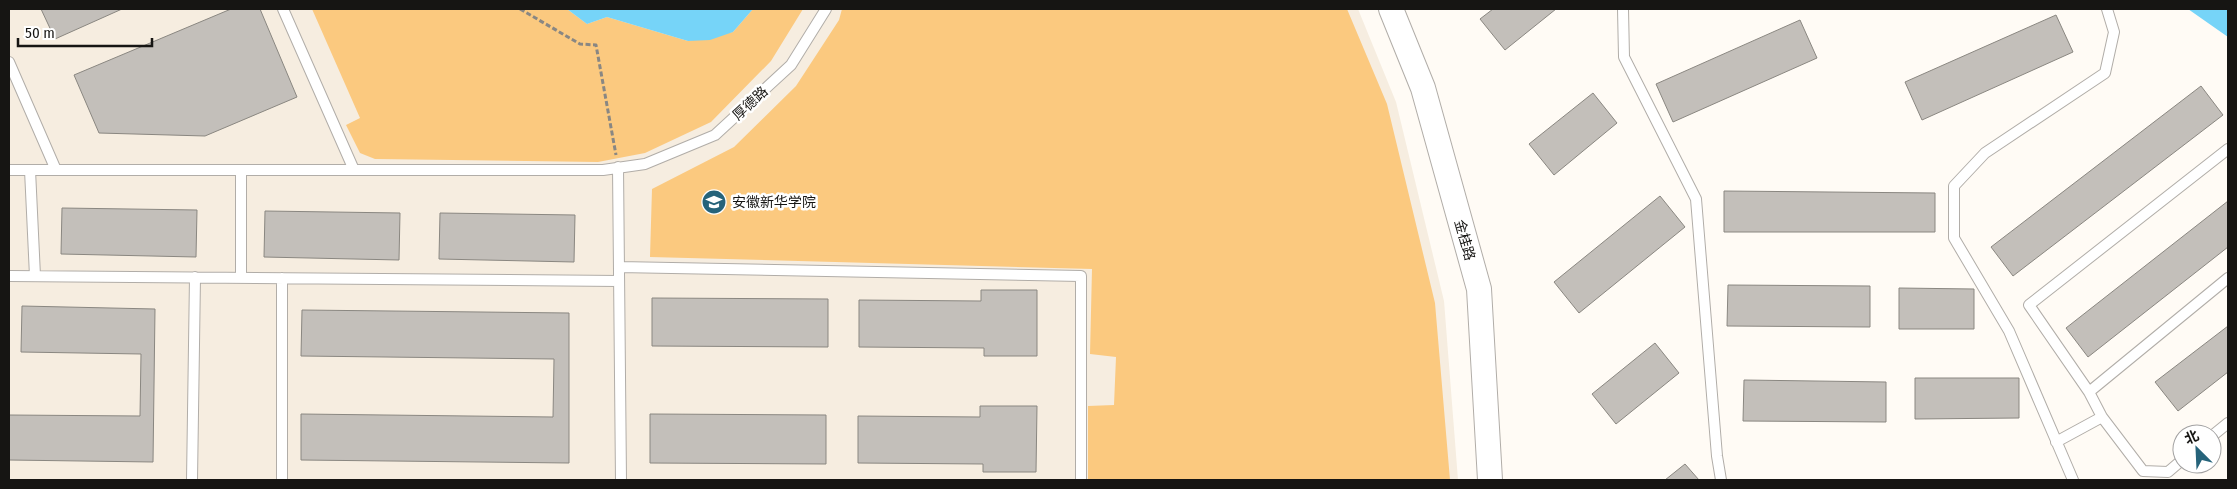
<svg xmlns="http://www.w3.org/2000/svg" width="2237" height="489" font-family="'Fira Sans Condensed','Noto Sans SC',sans-serif">
  <style>
    .built { fill: #f6ede0 }
    .green { fill: #fbc97f }
    .water { fill: #76d4f8 }
    .building { fill: #c3bfba; stroke: #8a8781 }
    .lines { fill: none; stroke-linecap: round; stroke-linejoin: round }
    .service-casing { stroke: #b1ada8; stroke-width: 12 }
    .tertiary-casing { stroke: #b1ada8; stroke-width: 26 }
    .path { stroke: #898783; stroke-width: 3; stroke-dasharray: 5 2.5; stroke-linecap: butt }
    .service { stroke: #fff; stroke-width: 10 }
    .tertiary { stroke: #fff; stroke-width: 24 }
    .labels { text-anchor: middle; stroke-width: 5; stroke-linejoin: round; paint-order: stroke }
    .street-label { font-size: 14px; fill: #161513; stroke: #fff }
    .poi-label { font-size: 14px; fill: #161513; stroke: #fff; text-anchor: start }
  </style>
  <rect width="100%" height="100%" fill="#fffbf5"/>
  <!-- built -->
  <path class="built" d="M9,9H1358L1396,102L1444,301L1458,480H9Z"/>
  <!-- green -->
  <path class="green" d="M312,9H567L587,24L607,17L688,41L733,32L753,9H803L771,61L711,122L645,153L598,162L375,159L360,153L346,125L360,118Z
    M842,9H1347L1387,104L1435,303L1450,480H1088V406L1114,405L1116,357L1090,354L1092,269L650,257L652,189L734,147L796,86L839,20Z"/>
  <!-- water -->
  <path class="water" d="M567,9H753L733,32L710,40L688,41L607,17L587,24Z
    M2188,9H2228V37Z"/>
  <!-- building -->
  <path class="building" d="M41,9H122L55,39Z
    M231,9H260L297,97L205,136L99,133L74,75Z
    M1493,9H1556L1505,50L1480,19Z
    M2056,15L2073,52L1922,120L1905,82Z
    M1800,20L1817,58L1673,122L1656,84Z
    M2201,86L2223,115L2013,276L1991,247Z
    M1593,93L1617,123L1554,175L1529,144Z
    M1724,191L1935,193V232H1724Z
    M1660,196L1685,227L1579,313L1554,282Z
    M2228,201V247L2088,357L2066,328Z
    M62,208L197,210L196,257L61,254Z
    M265,211L400,213L399,260L264,257Z
    M440,213L575,215L574,262L439,259Z
    M1728,285L1870,286V327L1727,326Z
    M1899,288L1974,289V329H1899Z
    M981,290H1037V356H984V348L859,347V300L981,301Z
    M652,298L828,299V347L652,346Z
    M22,306L155,309L153,462L9,460V415L140,416L141,354L21,352Z
    M302,310L569,313V463L301,460V414L553,417L554,359L301,356Z
    M2228,326V372L2178,411L2155,382Z
    M1655,343L1679,373L1616,424L1592,394Z
    M1915,378H2019V418L1915,419Z
    M1744,380L1886,382V422L1743,421Z
    M980,406H1037L1036,472H983V464L858,463V416L980,417Z
    M650,414L826,415V464L650,463Z
    M1685,464L1699,480H1665Z"/>
  <g class="lines">
    <defs>
      <path id="service" d="M283,9L354,170
        M1623,9L1624,57L1696,199L1717,456L1721,480
        M9,62L56,170
        M618,167L621,480
        M9,170H603L645,164L715,135L791,65L826,9
        M30,170L35,276
        M619,267L1081,276V480
        M9,276L619,281
        M241,278V170
        M2089,392L2029,305L2228,149
        M2102,417L2143,471L2168,472L2182,460
        M2212,436L2228,423
        M2056,442L2102,417L2089,392L2228,278
        M192,480L195,277
        M282,480V278
        M2073,480L2009,331L1954,238V186L1985,153L2105,73L2114,32L2107,9"/>
      <path id="tertiary" d="M1391,9L1423,88L1479,289L1490,480"/>
    </defs>
    <!-- service casing -->
    <use href="#service" class="service-casing"/>
    <!-- tertiary casing -->
    <use href="#tertiary" class="tertiary-casing"/>
    <!-- path -->
    <path class="path" d="M520,9L580,44L596,45L616,155"/>
    <!-- service -->
    <use href="#service" class="service"/>
    <!-- tertiary -->
    <use href="#tertiary" class="tertiary"/>
  </g>
  <!-- icons -->
  <defs>
    <symbol id="university-disc" viewBox="-11 -11 22 22"><circle r="9.5" fill="#26637a" stroke="#fff"/><path d="M0-5L7-2L0 1L-7-2ZM-4 1L0 2.5L4 1V4Q0 6-4 4Z" fill="#fff"/></symbol>
  </defs>
  <g fill-rule="evenodd">
    <use href="#university-disc" x="700" y="188" width="28" height="28"/>
  </g>
  <g class="labels">
    <!-- street labels -->
    <g class="street-label">
      <text transform="translate(750 103) rotate(-43)" y="5">厚德路</text>
      <text transform="translate(1465 240) rotate(74)" y="5">金桂路</text>
    </g>
    <!-- poi labels -->
    <g class="poi-label">
      <text x="732" y="207">安徽新华学院</text>
    </g>
  </g>
  <!-- border -->
  <rect width="2237" height="489" fill="none" stroke="#161513" stroke-width="20"/>
  <!-- north arrow -->
  <g transform="translate(2197 449) rotate(336)"><circle r="24" fill="#ffffff" stroke="#a2a1a1"/>
  <path d="M0-4L9 19L0 12L-9 19Z" fill="#26637a"/>
  <text y="-8" font-size="14" font-weight="bold" text-anchor="middle" fill="#161513">北</text>
  </g>
  <!-- scale -->
  <path d="M18 38v8h134v-8" fill="none" stroke="#161513" stroke-width="2.5"/>
  <text x="25" y="38" font-size="15" fill="#161513" stroke="#ffffff" stroke-width="4" paint-order="stroke">50 m</text>
</svg>
